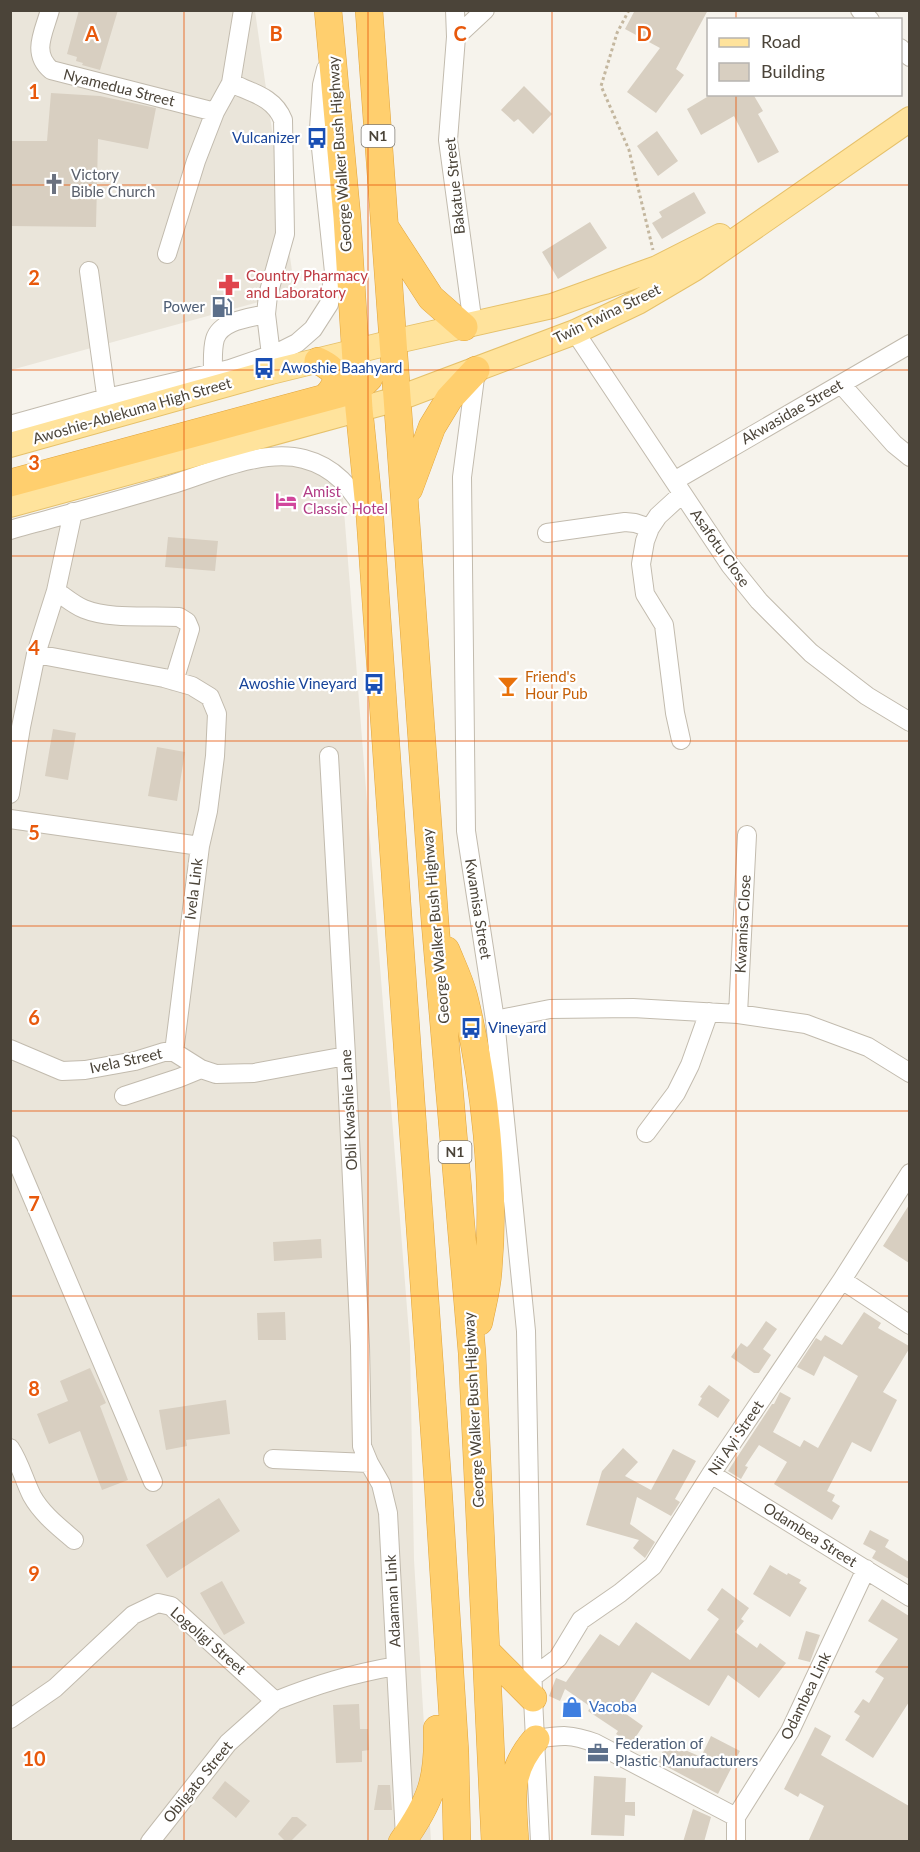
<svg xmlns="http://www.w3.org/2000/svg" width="920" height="1852" font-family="Lato,sans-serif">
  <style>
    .residential { fill: #eae5da }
    .building { fill: #d8cfc1 }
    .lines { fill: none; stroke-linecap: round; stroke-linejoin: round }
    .minor-casing { stroke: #c2bbae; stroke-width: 20 }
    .major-casing { stroke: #e6c16a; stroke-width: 26 }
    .highway-casing { stroke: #e0a43c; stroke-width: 28 }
    .path { stroke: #c4b79f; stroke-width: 3; stroke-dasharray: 3 3; stroke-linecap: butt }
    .minor { stroke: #fff; stroke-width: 18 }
    .major { stroke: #ffe39c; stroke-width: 24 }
    .highway { stroke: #ffcf6e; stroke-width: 27 }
    .grid { fill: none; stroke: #e8590c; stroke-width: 1.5; stroke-opacity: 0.55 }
    .labels { text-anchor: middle; stroke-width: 4.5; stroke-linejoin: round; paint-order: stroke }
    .shield { fill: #fff; stroke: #817c74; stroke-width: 1.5 }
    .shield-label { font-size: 14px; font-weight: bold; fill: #4b4439 }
    .street-label { font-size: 15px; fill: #4b4439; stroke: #fff }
    .transit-label { font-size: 15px; fill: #164399; stroke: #fff; text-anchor: end }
    .worship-label { font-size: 15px; fill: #5b616d; stroke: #fff; text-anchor: start }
    .health-label { font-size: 15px; fill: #be3a42; stroke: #fff; text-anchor: start }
    .service-label { font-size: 15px; fill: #4e5e75; stroke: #fff; text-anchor: end }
    .hotel-label { font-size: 15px; fill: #b23c85; stroke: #fff; text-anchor: start }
    .food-label { font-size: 15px; fill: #c56008; stroke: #fff; text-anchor: start }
    .shop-label { font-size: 15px; fill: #366cbe; stroke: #fff; text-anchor: start }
    .grid-label { font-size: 20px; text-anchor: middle; font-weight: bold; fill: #e8590c; stroke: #fff; stroke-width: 4.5; stroke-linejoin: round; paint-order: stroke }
  </style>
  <rect width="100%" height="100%" fill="#f6f3ec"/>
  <!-- residential -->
  <path class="residential" d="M11,11H255L295,292L11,370Z
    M296,458L323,470L343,498L410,1346L414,1560L431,1841L11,1842V535L167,489Z"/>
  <!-- building -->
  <path class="building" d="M79,10H118L100,70L82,65L83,63L76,61L77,57L67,54Z
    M635,10H708L676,69L684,75L656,113L627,92L660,48L625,29Z
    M524,86L552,114L533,134L518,119L514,122L501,110Z
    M51,93L100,96L156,108L148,149L98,139L96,227L10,226V141H47Z
    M712,94H753L763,111L758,114L779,152L758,163L734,116L701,135L687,109Z
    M657,131L678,161L658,176L637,146Z
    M694,192L706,213L662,239L652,223L662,217L659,212Z
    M590,222L607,248L558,279L542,252Z
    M168,537L218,541L215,571L165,567Z
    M53,729L76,733L68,780L45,776Z
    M157,747L185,752L177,801L148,796Z
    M909,1205V1263L883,1246Z
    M321,1239L322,1258L274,1261L273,1242Z
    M285,1312L286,1340H258L257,1313Z
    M864,1312L881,1323L878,1328L909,1346V1349L883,1392L897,1400L871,1452L852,1442L827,1491L835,1495L832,1501L840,1506L832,1520L774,1484L787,1462L759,1445L745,1466L748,1467L741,1479L728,1471L772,1404H774L780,1392L791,1398L773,1432L800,1447L804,1440L818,1448L858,1376L824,1356L814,1376L797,1367L816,1338L821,1341L825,1335L842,1345Z
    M766,1321L777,1329L763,1349L771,1355L759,1373H754L731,1357L741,1343L747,1347L750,1344Z
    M90,1368L106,1403L100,1406L128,1480L102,1490L80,1431L49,1444L37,1414L68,1401L60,1381Z
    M709,1385L730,1400L718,1418L698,1405L702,1398L700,1397Z
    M226,1400L230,1434L186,1440L187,1446L166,1450L159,1410Z
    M623,1448L638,1462L625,1476L651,1490L673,1449L696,1461L675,1499L680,1502L671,1516L637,1497L630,1524L655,1542L645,1558L633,1548L639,1540L586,1525L602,1471Z
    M219,1498L240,1531L167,1578L146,1545Z
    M870,1530L889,1540L885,1547L909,1562V1579L872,1558L876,1551L863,1544Z
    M770,1565L787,1575L788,1573L801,1580L799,1583L807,1588L790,1617L753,1594Z
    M222,1581L245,1623L224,1635L200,1593Z
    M722,1588L749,1608L741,1619L744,1621L735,1632L757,1648L760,1643L786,1663L759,1698L728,1675L709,1706L652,1672L626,1714L643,1726L631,1744L616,1734L618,1731L588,1711L591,1707L565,1689L560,1701L549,1696L556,1678L566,1682L600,1634L619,1646L636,1622L690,1660L719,1619L707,1610Z
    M882,1599L909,1616V1702L873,1758L845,1740L860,1716L854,1712L863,1699L869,1703L884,1678L875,1672L898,1639L868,1621Z
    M806,1631L820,1635L810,1662L798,1659Z
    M359,1704L360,1729H368L369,1750L362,1751V1762L336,1763L333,1705Z
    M815,1727L831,1736L821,1755L909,1806V1842H808L824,1806L800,1793L798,1797L784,1789Z
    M711,1736L740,1751L718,1794L658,1762L667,1742L701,1757Z
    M594,1776L626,1778L625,1802H635V1816L625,1815L624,1836L591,1835Z
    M225,1781L250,1801L236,1818L212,1798Z
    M378,1785H390L392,1810H374Z
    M693,1809L711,1817L704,1842H683Z
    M292,1817H297L307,1825L290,1842H286L278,1834Z"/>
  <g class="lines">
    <defs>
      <path id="minor" d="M50,10C44,32 31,53 51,70L215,112
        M455,10L456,37L448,140L473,325
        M860,10L870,20
        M456,37L485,10
        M900,48L910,57
        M231,83C252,93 274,97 283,120L285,234L268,295L266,314L271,355
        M167,254L196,161L215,112L231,83L243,10
        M89,271L108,409
        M575,332L730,565L759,601L811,653L867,696L910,722
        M476,370L462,477L466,831L495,1020L526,1331L533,1698L540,1842
        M213,373C213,362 212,349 215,339C221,320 250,318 266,314
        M841,384L894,444L910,457
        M10,425L107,398L230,369L279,352L297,343L313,329L329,304L334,272L319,129L322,85L326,69
        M674,481L910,344
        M10,530C64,515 117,501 170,485C209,473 263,448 304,459C335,467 351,488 367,514
        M547,533L625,522L635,523L650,528
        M56,591C65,597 74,605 84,609C111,620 150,615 179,617L187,622L190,629L174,681
        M36,654L164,678L192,686L210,697L217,714L215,756L208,811L200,846L174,1052
        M681,740L675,713L664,625L645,594L641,564L645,541L650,528L658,516L682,494
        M329,756L346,1056L360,1346L362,1446L369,1463L381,1484L388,1513L405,1837
        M10,794L21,727L36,654L56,591L73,512
        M10,819L200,846
        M738,1014L747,835
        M495,1020L550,1009L633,1008L738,1014L806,1024L868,1047L910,1073
        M10,1049L62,1071L85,1070L135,1061L164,1052H174L201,1069L216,1074L254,1073L346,1056
        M124,1096L179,1078L201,1069
        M646,1133L676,1093L690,1065L709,1012
        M10,1145L153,1482
        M842,1280L910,1325
        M10,1448C20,1463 24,1480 32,1496C42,1514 59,1527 74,1540
        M273,1459L369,1463
        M711,1474L910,1597
        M534,1676L558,1658L581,1620L620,1593L653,1566L711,1474L842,1280L910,1173
        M10,1719L55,1688L133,1615L158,1603L171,1606L275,1701C318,1684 351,1674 396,1666
        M536,1739C562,1735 571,1734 595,1743L736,1817
        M736,1817L790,1731L866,1569
        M150,1842L228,1743L275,1701
        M736,1842V1817"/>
      <path id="major" d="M10,445L271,372L393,342L552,306L657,268L720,236
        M10,505L397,399L575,332L638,302L694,269L910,119"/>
      <path id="highway" d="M328,10L347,217L359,409L370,518L438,1484L455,1752L457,1842
        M369,10L435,922L472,1353L495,1842
        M387,230L431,298L464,327
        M318,361C338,370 342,381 326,397
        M10,483L358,389L369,378
        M409,489L432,427L449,399L476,370
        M446,950C452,965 460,981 464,997C485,1081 496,1186 488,1273C487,1289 482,1306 479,1322
        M487,1652L533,1698
        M402,1842C431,1801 439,1779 437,1729
        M515,1842C513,1800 506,1773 536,1739"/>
    </defs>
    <!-- minor casing -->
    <use href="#minor" class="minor-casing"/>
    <!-- major casing -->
    <use href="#major" class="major-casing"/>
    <!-- highway casing -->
    <use href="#highway" class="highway-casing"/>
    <!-- path -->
    <path class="path" d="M629,10L617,33L601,86L629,150L653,250"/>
    <!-- minor -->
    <use href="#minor" class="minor"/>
    <!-- major -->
    <use href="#major" class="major"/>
    <!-- highway -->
    <use href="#highway" class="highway"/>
  </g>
  <!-- grid -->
  <path class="grid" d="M184,10V1842M368,10V1842M552,10V1842M736,10V20M736,94V1842M10,185H910M10,370H910M10,556H910M10,741H910M10,926H910M10,1111H910M10,1296H910M10,1482H910M10,1667H910"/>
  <!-- icons -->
  <defs>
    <symbol id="bus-bare" viewBox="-9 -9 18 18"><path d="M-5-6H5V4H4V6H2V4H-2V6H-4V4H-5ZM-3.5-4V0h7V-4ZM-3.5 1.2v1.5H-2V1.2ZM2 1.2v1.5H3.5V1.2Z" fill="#1a4fb4" stroke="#fff" stroke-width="2.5" paint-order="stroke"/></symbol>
    <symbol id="church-bare" viewBox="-9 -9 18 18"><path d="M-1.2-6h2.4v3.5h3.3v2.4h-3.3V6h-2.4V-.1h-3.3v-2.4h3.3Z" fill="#6b7280" stroke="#fff" stroke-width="2.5" paint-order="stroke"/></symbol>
    <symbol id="pharmacy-bare" viewBox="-9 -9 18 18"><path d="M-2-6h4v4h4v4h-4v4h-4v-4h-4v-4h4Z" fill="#e0444e" stroke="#fff" stroke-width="2.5" paint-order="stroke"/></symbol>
    <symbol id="fuel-bare" viewBox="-9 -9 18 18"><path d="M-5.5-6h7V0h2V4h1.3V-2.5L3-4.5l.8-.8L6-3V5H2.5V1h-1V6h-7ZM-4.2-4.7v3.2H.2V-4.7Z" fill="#5c6f8a" stroke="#fff" stroke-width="2.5" paint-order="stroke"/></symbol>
    <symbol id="hotel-bare" viewBox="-9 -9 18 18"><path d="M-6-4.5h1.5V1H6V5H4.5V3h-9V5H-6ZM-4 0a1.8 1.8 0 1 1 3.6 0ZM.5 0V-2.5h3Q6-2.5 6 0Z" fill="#d1479c" stroke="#fff" stroke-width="2.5" paint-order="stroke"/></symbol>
    <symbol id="bar-bare" viewBox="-9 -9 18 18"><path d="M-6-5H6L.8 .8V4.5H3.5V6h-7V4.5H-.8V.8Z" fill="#e8710a" stroke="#fff" stroke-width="2.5" paint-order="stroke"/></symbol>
    <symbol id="shop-bare" viewBox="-9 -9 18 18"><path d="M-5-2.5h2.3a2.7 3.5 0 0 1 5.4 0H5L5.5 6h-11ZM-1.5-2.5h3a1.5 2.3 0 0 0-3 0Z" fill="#3f7fe0" stroke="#fff" stroke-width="2.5" paint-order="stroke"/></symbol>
    <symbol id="office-bare" viewBox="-9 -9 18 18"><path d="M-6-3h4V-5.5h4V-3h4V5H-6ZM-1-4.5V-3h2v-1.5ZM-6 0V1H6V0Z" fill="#5c6f8a" stroke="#fff" stroke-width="2.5" paint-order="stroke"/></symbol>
  </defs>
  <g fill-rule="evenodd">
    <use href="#bus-bare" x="302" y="123" width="30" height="30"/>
    <use href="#church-bare" x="39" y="169" width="30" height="30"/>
    <use href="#pharmacy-bare" x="214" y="270" width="30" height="30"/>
    <use href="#fuel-bare" x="207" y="292" width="30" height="30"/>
    <use href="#bus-bare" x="249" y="353" width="30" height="30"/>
    <use href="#hotel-bare" x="271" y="486" width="30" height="30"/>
    <use href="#bus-bare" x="359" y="669" width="30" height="30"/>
    <use href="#bar-bare" x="493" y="671" width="30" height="30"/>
    <use href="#bus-bare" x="456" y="1013" width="30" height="30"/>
    <use href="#shop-bare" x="557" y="1692" width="30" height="30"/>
    <use href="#office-bare" x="583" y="1738" width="30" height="30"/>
  </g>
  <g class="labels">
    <!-- shield labels -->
    <g class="shield">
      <rect x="361.5" y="125" width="33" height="22" rx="4.5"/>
      <rect x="438.5" y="1141" width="33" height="22" rx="4.5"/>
    </g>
    <g class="shield-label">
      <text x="378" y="141">N1</text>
      <text x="455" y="1157">N1</text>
    </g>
    <!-- street labels -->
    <g class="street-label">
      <text transform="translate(119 88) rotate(14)" y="5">Nyamedua Street</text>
      <text transform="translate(340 154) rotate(-94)" y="5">George Walker Bush Highway</text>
      <text transform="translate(455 186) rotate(-96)" y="5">Bakatue Street</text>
      <text transform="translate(607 314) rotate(-26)" y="5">Twin Twina Street</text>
      <text transform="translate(132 411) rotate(-16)" y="5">Awoshie-Ablekuma High Street</text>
      <text transform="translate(792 412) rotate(-30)" y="5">Akwasidae Street</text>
      <text transform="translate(720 548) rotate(55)" y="5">Asafotu Close</text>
      <text transform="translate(194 889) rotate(-83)" y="5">Ivela Link</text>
      <text transform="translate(478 909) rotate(81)" y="5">Kwamisa Street</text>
      <text transform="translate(743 924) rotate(-87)" y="5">Kwamisa Close</text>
      <text transform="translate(436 926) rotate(-95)" y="5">George Walker Bush Highway</text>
      <text transform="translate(126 1061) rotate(-12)" y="5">Ivela Street</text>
      <text transform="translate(349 1110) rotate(-93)" y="5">Obli Kwashie Lane</text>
      <text transform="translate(474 1410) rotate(-93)" y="5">George Walker Bush Highway</text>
      <text transform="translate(736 1438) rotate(-56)" y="5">Nii Ayi Street</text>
      <text transform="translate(810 1535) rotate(32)" y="5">Odambea Street</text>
      <text transform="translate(393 1601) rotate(-93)" y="5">Adaaman Link</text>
      <text transform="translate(208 1641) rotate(41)" y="5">Logoligi Street</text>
      <text transform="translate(806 1696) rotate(-64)" y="5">Odambea Link</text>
      <text transform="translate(198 1782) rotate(-51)" y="5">Obligato Street</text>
    </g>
    <!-- transit labels -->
    <g class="transit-label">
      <text x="300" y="143">Vulcanizer</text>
      <text x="281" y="373" text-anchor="start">Awoshie Baahyard</text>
      <text x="357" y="689">Awoshie Vineyard</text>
      <text x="488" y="1033" text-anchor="start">Vineyard</text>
    </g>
    <!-- worship labels -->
    <g class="worship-label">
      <text x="71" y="180">Victory<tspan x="71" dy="17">Bible Church</tspan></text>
    </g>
    <!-- health labels -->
    <g class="health-label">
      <text x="246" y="281">Country Pharmacy<tspan x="246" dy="17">and Laboratory</tspan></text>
    </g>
    <!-- service labels -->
    <g class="service-label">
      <text x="205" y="312">Power</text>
      <text x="615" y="1749" text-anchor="start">Federation of<tspan x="615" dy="17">Plastic Manufacturers</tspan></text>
    </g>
    <!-- hotel labels -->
    <g class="hotel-label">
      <text x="303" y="497">Amist<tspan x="303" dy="17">Classic Hotel</tspan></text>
    </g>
    <!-- food labels -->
    <g class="food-label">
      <text x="525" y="682">Friend's<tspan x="525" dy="17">Hour Pub</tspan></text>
    </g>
    <!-- shop labels -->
    <g class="shop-label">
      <text x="589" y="1712">Vacoba</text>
    </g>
  </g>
  <g class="grid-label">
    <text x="92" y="41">A</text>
    <text x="276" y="41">B</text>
    <text x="460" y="41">C</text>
    <text x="644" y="41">D</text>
    <text x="34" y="99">1</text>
    <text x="34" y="285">2</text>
    <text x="34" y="470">3</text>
    <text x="34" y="655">4</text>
    <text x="34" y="840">5</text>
    <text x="34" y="1025">6</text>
    <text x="34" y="1211">7</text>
    <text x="34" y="1396">8</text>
    <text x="34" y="1581">9</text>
    <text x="34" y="1766">10</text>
  </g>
  <!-- border -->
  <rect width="920" height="1852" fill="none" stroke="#4b4439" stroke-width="24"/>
  <!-- legend -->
  <rect x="707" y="18" width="195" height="78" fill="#ffffff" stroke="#b7b4b0" stroke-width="1.5"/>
  <rect x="719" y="38" width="30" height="9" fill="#ffe39c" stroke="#b7b4b0" stroke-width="1.5"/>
  <text x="761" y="48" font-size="18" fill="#4b4439">Road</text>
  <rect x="719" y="63" width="30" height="18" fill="#d8cfc1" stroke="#b7b4b0" stroke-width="1.5"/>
  <text x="761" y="78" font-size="18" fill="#4b4439">Building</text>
</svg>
